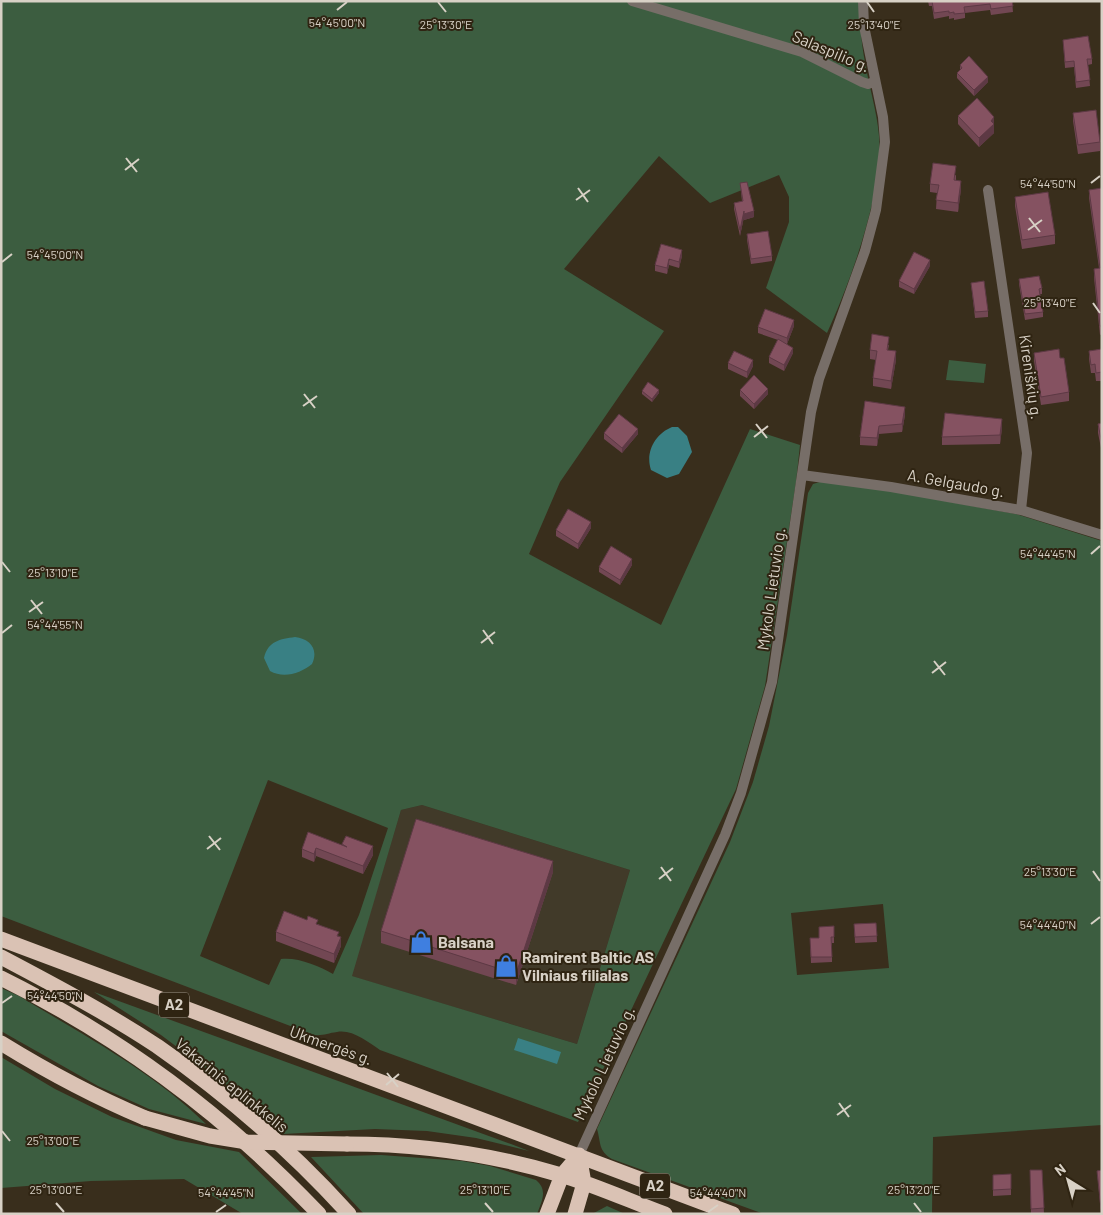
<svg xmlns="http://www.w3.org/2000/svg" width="1103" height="1215" font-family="Barlow,sans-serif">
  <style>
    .commercial { fill: #413a29 }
    .green { fill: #3c5d40; fill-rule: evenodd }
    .water { fill: #398084 }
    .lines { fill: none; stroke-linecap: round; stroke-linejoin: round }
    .street { stroke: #776e68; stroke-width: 10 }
    .highway { stroke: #dac2b4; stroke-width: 15 }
    .highway-bridge { stroke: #dac2b4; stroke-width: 15 }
    .wall { fill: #724753 }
    .shaded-wall { fill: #5d3944 }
    .building { fill: #855261; stroke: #5d3944 }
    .ticks { fill: none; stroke: #d8d1c6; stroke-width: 2 }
    .labels { text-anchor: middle; stroke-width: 4; stroke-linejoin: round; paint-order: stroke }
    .shield { fill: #2f2412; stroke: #a59d90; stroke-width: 1 }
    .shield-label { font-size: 15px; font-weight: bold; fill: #d8d1c6 }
    .street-label { font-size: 16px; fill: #d8d1c6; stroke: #2f2412 }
    .poi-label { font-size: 16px; font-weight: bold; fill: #d8d1c6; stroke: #2f2412; text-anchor: start }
    .ticks-label { font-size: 12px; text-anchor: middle; fill: #d8d1c6; stroke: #2f2412; stroke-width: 4; stroke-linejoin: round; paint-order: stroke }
  </style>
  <rect width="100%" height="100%" fill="#392e1c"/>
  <!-- commercial -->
  <path class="commercial" d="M422,805L630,870L577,1044L351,976L401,810Z"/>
  <!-- green -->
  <path class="green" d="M1,1H859C860,21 861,42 865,62C869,87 877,111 879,136C884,191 850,283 827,333L766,288L789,222V197L779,175L710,203L659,156L564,269L664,331L560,482L529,554L661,625L750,429L800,445L796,482L765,686L736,789L578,1122L380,1050C368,1042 352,1029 337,1032C328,1033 323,1036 314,1035L1,916ZM268,780L388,828L359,915L333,974C319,966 298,957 281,959L269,985L200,956ZM422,805L630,870L577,1044L352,976L401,810Z
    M949,360L986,364L984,383L946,380Z
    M823,481L869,487L1016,514L1102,541V1125L933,1137L932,1214H764L612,1159C598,1151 601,1142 597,1129L730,842L753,782L769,726L787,635L808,493L813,484ZM883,904L889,968L797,975L791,913Z
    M1,988L19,996C83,1035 152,1071 206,1124L149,1109L98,1086L1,1031Z
    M94,992L511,1144L529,1151L476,1138L427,1131L375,1129L283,1134L217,1077L161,1035Z
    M1,1057L55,1089L112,1117L176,1140L239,1152L302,1214H243L184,1179L91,1181L1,1188Z
    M381,1155L462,1161L490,1166L536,1180C548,1190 542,1201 537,1214H364L311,1157Z
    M607,1206L625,1214H592Z"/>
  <!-- water -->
  <path class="water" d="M672,427H678L687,436L692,452L679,474L667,478L651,470C645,452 655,434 672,427Z
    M295,637C310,639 319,649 312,664C301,673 284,679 270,671L264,658C268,641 280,639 295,637Z
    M518,1038L561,1052L557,1064L514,1050Z"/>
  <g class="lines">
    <!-- street -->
    <path class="street" d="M632,1L802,52L862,82L868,84L874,82
      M988,190L1027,453L1021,510
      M802,475L891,487L1021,510L1102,535
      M579,1155L725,835L741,793L772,682L811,412L819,379L865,251L876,210L885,142L883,117L864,26L863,1"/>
    <!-- highway -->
    <path class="highway" d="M1,939L733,1214
      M1,957C54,985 107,1013 157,1046C226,1094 292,1151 349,1214
      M1,978C120,1037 227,1117 319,1214
      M1,1043C48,1072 95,1097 145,1118
      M347,1144C420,1144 491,1154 561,1175C597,1186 630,1201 665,1214
      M547,1214L562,1175L579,1155
      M575,1214L584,1183L579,1155"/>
    <!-- highway-bridge -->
    <path class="highway-bridge" d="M145,1118L210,1136L247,1142L347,1144"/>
  </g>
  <!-- wall -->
  <path class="wall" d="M928,1H1012L1013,12L991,15L990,10L965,13V18L954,20V18L949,19V16L934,19L932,6H929Z
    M1063,40L1092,59V64L1088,65L1090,86L1076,88L1074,67L1065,68Z
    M960,65L988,82L974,96L957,78V73L960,70Z
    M1073,113L1100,142V151L1078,154L1073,121Z
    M958,116L994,117V133L979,147L958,124Z
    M956,175V180L961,189L958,212L936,209L937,193L930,192V184Z
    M740,183L754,217L744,220V217L740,236L734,209V203L742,201Z
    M1102,188V334L1100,335L1094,278V269L1099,268L1089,198V190Z
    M1015,197L1055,235V244L1022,249L1015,206Z
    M747,234L772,256V261L751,264L747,240Z
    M682,256L679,268L669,265L667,274L655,271V265Z
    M930,266L914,294L899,287V281Z
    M1019,279L1042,288V294H1040L1043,312V317L1025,320L1019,284Z
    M971,283L988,311V317L975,318Z
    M794,326L787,344L793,353L784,371L769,363V357L778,340L758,333V327Z
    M889,345L888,350L896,360L891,389L873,386V378L876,360L870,359V350Z
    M1102,349V381H1096L1095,373H1091L1089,359V351Z
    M1034,353L1060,358L1069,392V401L1041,405L1034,361Z
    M728,363L753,366L747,378L728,369Z
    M740,390L768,394L754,409L740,396Z
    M642,391L659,393L652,402L642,394Z
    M865,401L905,415L902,432L879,434L877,446L860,445V437Z
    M1102,423V453L1098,433V424Z
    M1002,428L1000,444L942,445V437Z
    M604,433L638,434L622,453L604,439Z
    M591,528L578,549L556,536V530Z
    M632,565L620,585L599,572V567Z
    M342,844L373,855L363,874L316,856L314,862L302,857V849L342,845Z
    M553,872L516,985L381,943V931Z
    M876,923L877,942L855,943L854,924Z
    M318,924L339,936L341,946L334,963L276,941V932Z
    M834,926V943H832V962L811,963L810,938H819Z
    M1030,1170H1042L1044,1214H1031Z
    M1102,1170V1214H1101L1097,1171Z
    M1011,1174V1195L993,1196V1175Z"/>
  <!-- shaded-wall -->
  <path class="shaded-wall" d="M988,77V82L974,96V90Z
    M994,117V133L979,147V138L991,121Z
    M961,181V189L958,212V203Z
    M744,211V217L740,236V230Z
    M754,211V217L744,220V214Z
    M682,250V256L679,268V262Z
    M669,259V265L667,274V268Z
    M930,260V266L914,294V289Z
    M794,320V326L787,344V338Z
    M793,348V353L784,371V365Z
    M896,351V360L891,389V381Z
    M753,360V366L747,378V372Z
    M768,389V394L754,409V404Z
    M659,390V393L652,402V399Z
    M905,407V415L902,432V424Z
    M1002,419V428L1000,444V435Z
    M879,426V434L877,446V438Z
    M638,429V434L622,453V448Z
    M591,522V528L578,549V544Z
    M632,559V565L620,585V580Z
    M373,846V855L363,874V866Z
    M316,848V856L314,862V854Z
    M553,861V872L516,985V974Z
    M341,937V946L334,963V954Z"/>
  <!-- building -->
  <path class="building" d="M932,1H1012L1013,6L991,9L990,4L964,7L965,13L954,14V12L949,13V11L934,13Z
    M1088,36L1092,59H1087L1090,80L1076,82L1074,61L1065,62L1063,40Z
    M969,56L988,77L974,90L957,73L962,68L960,65Z
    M977,98L994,117L991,121L994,124L979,138L958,116Z
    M1096,110L1100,142L1078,145L1073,113Z
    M933,163L956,166L954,180L961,181L958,203L936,200L939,185L930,184Z
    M747,182L754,211L744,214V211L740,230L734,203L743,201L740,183Z
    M1102,188V326H1100L1094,269L1100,268L1089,190Z
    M1048,192L1055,235L1022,240L1015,197Z
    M768,231L772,256L751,259L747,234Z
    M661,244L682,250L679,262L669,259L667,268L655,265Z
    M914,252L930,260L914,289L899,281Z
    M1039,276L1042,288L1039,289L1043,312L1025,314L1019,279Z
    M984,281L988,311L975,312L971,283Z
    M765,309L794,320L787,338L758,327Z
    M872,334L889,337L887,350L896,351L891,381L873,378L877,351L870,350Z
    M778,339L793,348L784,365L769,357Z
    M1059,349L1060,358H1064L1069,392L1041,397L1034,353Z
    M1102,349V372L1096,373L1095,364L1091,365L1089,351Z
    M734,351L753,360L747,372L728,363Z
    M754,375L768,389L754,404L740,390Z
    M648,382L659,390L652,399L642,391Z
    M865,401L905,407L902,424L879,426L877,438L860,437Z
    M945,413L1002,419L1000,435L942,437Z
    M619,414L638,429L622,448L604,433Z
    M1102,423V444L1098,424Z
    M568,509L591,522L578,544L556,530Z
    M611,546L632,559L620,580L599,567Z
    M416,819L553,861L516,974L381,931Z
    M308,832L347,847L342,844L346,836L373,846L363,866L316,848L314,854L302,849Z
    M284,911L307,920L308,916L318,920L316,924L339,932L337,936L341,937L334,954L276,932Z
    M876,923L877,936L855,937L854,924Z
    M834,926V937H831L832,957H811L810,938H819V927Z
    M1030,1170H1042L1044,1208L1031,1209Z
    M1102,1170V1209H1101L1097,1171Z
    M1011,1174V1189L993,1190V1175Z"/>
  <!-- ticks -->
  <path class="ticks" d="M438,2L446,12M867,2L874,12M337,10L347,2M126,158L137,172M125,170L139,159M1091,183L1100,176M578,188L588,202M576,200L590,190M1029,218L1040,232M1028,230L1042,220M2,262L12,254M1093,303L1100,313M304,394L315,408M303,406L317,396M756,424L767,438M754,437L768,426M1091,554L1100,546M2,562L10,572M31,600L42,614M29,612L43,602M483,630L493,644M2,633L12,625M481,643L495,632M934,661L945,675M932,673L946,662M209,836L220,850M207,849L221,838M661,867L671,881M1093,871L1100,881M659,879L673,868M1091,924L1100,917M2,1003L12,996M387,1073L398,1087M386,1085L399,1074M839,1103L849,1117M837,1115L851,1105M2,1131L10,1141M56,1203L64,1212M485,1203L493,1212M914,1203L921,1212M216,1212L226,1205M708,1212L718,1205"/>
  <!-- icons -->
  <defs>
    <symbol id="shop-bare" viewBox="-9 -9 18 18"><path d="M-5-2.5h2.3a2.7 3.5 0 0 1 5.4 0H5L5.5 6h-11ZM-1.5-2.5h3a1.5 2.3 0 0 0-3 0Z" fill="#3f7fe0" stroke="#2f2412" stroke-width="2.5" paint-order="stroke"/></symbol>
  </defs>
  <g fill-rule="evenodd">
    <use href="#shop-bare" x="405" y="926" width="32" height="32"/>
    <use href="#shop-bare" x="490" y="950" width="32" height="32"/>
  </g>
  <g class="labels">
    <!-- shield labels -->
    <g class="shield">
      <rect x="159" y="992.5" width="30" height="25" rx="4"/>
      <rect x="640" y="1173.5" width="30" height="25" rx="4"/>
    </g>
    <g class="shield-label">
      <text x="174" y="1010">A2</text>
      <text x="655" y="1191">A2</text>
    </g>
    <!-- street labels -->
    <g class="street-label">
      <text transform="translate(831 51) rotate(23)" y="6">Salaspilio g.</text>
      <text transform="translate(1031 377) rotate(82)" y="6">Kireniškių g.</text>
      <text transform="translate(956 483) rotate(10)" y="6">A. Gelgaudo g.</text>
      <text transform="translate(771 589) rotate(-82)" y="6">Mykolo Lietuvio g.</text>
      <text transform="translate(331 1045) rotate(20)" y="6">Ukmergės g.</text>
      <text transform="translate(604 1063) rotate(-65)" y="6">Mykolo Lietuvio g.</text>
      <text transform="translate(232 1085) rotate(39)" y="6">Vakarinis aplinkkelis</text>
    </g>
    <!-- poi labels -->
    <g class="poi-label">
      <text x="438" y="948">Balsana</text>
      <text x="522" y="963">Ramirent Baltic AS<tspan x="522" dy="18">Vilniaus filialas</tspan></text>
    </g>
  </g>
  <g class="ticks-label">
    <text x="337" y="27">54°45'00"N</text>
    <text x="446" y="29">25°13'30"E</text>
    <text x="874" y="29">25°13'40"E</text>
    <text x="1048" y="188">54°44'50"N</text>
    <text x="55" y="259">54°45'00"N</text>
    <text x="1050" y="307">25°13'40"E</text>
    <text x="1048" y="558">54°44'45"N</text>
    <text x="53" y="577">25°13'10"E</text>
    <text x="55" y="629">54°44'55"N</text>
    <text x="1050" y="876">25°13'30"E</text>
    <text x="1048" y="929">54°44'40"N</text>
    <text x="55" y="1000">54°44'50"N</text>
    <text x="53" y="1145">25°13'00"E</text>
    <text x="56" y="1194">25°13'00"E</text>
    <text x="485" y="1194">25°13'10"E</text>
    <text x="914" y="1194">25°13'20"E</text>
    <text x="226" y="1197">54°44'45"N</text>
    <text x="718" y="1197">54°44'40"N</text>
  </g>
  <!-- border -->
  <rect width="1103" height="1215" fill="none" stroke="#d8d1c6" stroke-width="5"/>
  <!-- north arrow -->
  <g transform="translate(1068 1180) rotate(323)" stroke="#2f2412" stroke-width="4" paint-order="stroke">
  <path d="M0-4L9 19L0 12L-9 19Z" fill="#d8d1c6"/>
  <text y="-8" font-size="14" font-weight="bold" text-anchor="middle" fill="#d8d1c6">N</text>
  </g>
</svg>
